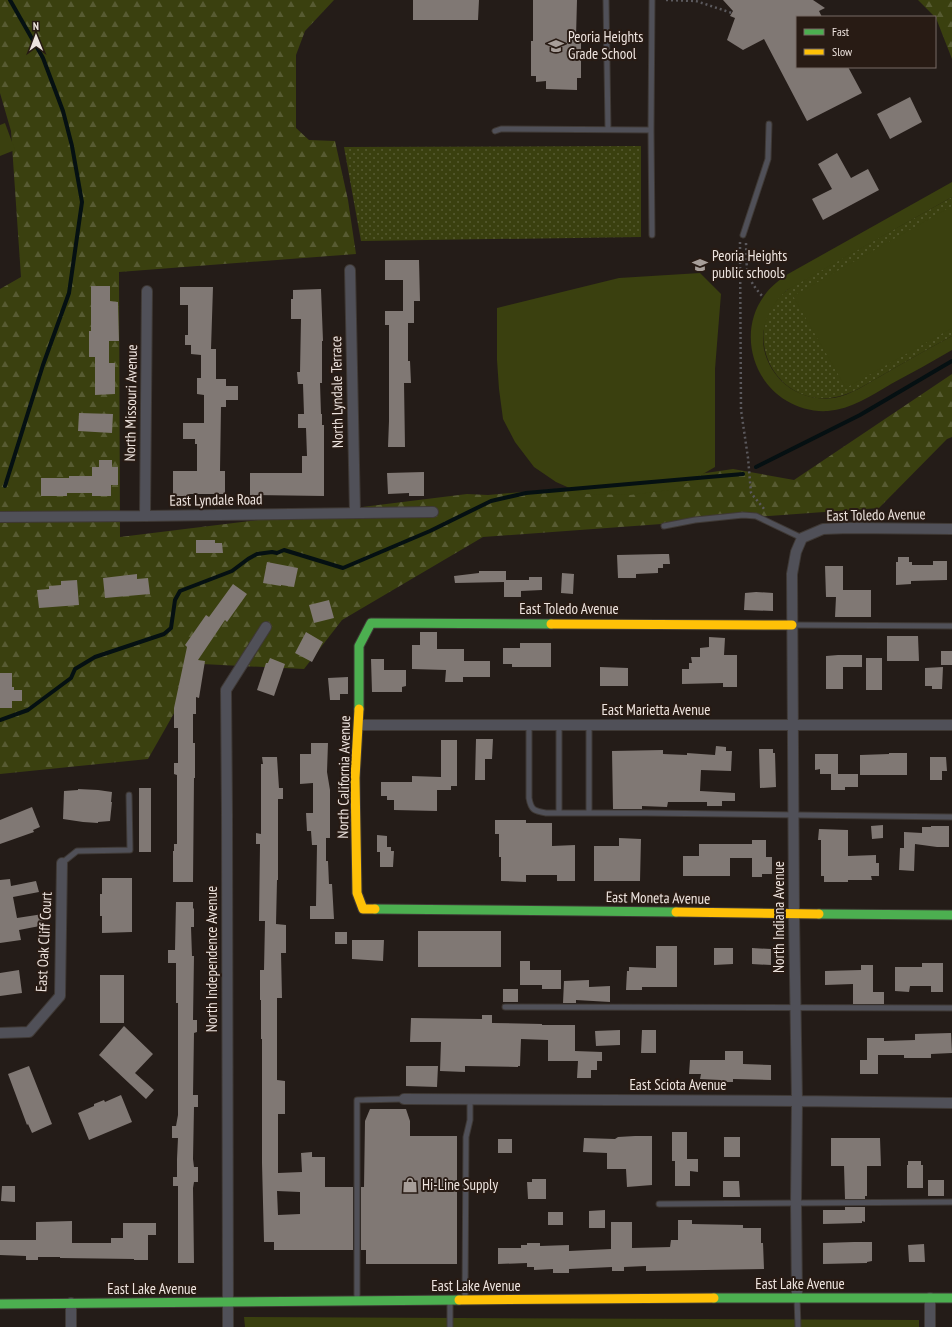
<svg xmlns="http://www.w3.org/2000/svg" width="952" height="1327" font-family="'PT Sans Narrow',sans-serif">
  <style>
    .grass { fill: url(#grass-dots) }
    .forest { fill: url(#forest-firs) }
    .garden { fill: #3a400f }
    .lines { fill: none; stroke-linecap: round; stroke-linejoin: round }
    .stream { stroke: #051012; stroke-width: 4 }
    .building { fill: #807874; fill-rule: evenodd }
    .lane-casing { stroke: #3f3935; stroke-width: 7 }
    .street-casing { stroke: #3f3935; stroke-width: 12 }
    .fast-casing { stroke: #3f3935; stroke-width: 11 }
    .slow-casing { stroke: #3f3935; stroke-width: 11 }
    .path { stroke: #5b595d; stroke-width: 2.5; stroke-dasharray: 2 3; stroke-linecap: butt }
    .lane { stroke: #505058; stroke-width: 5 }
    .street { stroke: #505058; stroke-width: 10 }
    .fast { stroke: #4caf50; stroke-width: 9 }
    .slow { stroke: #ffc107; stroke-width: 9 }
    .labels { text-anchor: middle; stroke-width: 4; stroke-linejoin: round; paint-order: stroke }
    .poi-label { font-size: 15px; fill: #eee4df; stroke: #281b14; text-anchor: start }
    .street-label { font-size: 15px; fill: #eee4df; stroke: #281b14 }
  </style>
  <defs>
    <pattern id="grass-dots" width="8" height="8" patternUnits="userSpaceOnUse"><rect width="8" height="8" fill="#3a400f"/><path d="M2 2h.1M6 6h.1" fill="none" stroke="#575b32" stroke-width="1.8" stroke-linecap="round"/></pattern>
    <pattern id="forest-firs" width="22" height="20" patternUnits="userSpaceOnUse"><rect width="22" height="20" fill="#3a400f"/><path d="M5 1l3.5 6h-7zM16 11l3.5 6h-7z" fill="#575b32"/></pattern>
  </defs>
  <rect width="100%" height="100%" fill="#241c18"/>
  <!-- grass -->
  <path class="grass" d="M641,146V237L361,241L344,147Z
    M952,197V336C930,348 908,360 886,373C868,383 849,397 828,398C783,402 751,354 768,313C774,301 783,292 794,285Z"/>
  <!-- forest -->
  <path class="forest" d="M0,0H334L305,31L296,55V128L309,140L335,141L348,200L356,254L119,272L120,537L467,494L488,495L665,479L733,469L794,480L952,374V437L947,439L879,508L483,537L342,620L304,669L202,664L148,759L0,774V289L21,277L11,131L0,93Z
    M918,0H952V59L936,18Z"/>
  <!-- garden -->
  <path class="garden" d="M5,123L15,150L0,156V125Z
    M952,182V197L787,290C770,305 760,326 764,349C767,363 775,376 786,385C800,396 817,400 834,398C851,395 866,384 881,376C904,362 928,349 952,336V350C932,362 911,373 891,384C871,396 851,409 828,411C813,412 799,408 787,401C751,380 739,330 764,296C770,287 779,280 788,274Z
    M952,206V328L846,388L793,296Z
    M700,273L721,294L715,369V467L677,489L630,495L583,494L556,482L534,467L515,442L503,419L499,389L497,360V308L619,278Z
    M244,1317L919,1320V1327H245Z"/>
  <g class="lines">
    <!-- stream -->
    <path class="stream" d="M756,467L860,415L952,361
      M5,486L43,365L69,293L82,202L72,146L63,111L43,58L10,0
      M0,720L28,710L71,678L75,669L95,657L164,634L171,628L175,600L180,591L232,571L248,559L257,554L272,552L277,553L284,550L343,568L430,531L491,501L526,493L743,474"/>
  </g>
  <!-- building -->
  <path class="building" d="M413,0H479L478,20H413Z
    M533,0H577L576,37H581V78H577V90L546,89V81L536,82V76H531V41H533Z
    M723,0H813L825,8L819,11L822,17H797V67H848L862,93L807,121L764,39L743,50L727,40L735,18L730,16L733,11Z
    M910,97L922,122L890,139L877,114Z
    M837,153L851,178L868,169L879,190L823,220L812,199L832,189L818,164Z
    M385,260H419L420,301H414V323H408V361H410L411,383H404L405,447H388L389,421V325H385V311H403V280H385Z
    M91,286H110V301L118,302L119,341H109V363H115V394L95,395V357H89V331H91Z
    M180,287H213L211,349H216V379H226V386H238V400H226V407H221L220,471H225V494H190V496H173V471H197V444H195V439H183V423H204V395L197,394V378H201V355L191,354V345H185V335H188V305H180Z
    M321,289L323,341H322V383H320L321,414H322V425H324V496L250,495V473H302V456H307L306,428H298V414H304L303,384H298L297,372H300L301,319H291V299H293V290Z
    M79,413L113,414L112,433L78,431Z
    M99,460H112V467H118V485H111V496H92V493H67V496H41V478H69V476H92V467H99Z
    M424,472V496H409V493L388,494L387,473Z
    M196,540H215V543H222L223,553H196Z
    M662,554H669L670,564H663V568H658V573L636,574V578H618L617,555Z
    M898,557H909V562H912V565H933V561H947V580L911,581V584L896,585V562H898Z
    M267,562L298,568L294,587L281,585V586L263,583Z
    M825,566H843V590H871V617H835L836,597H826Z
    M479,571H506V580H529V577H542V590L521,591V597H504V582L455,583L454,576L479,573Z
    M562,573L574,574L573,594L561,593Z
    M137,574V579L148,578L150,594L105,598L103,578Z
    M77,580L79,605L39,608L37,590L49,589V586L61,585V581Z
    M233,584L247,594L227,622L225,620L198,660L205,661L199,698L196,697V714H193V743H195V778H194L193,882H173V851H174V844H177V775L174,774V763H178V728H174V708L187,647L185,645L206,615L209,617Z
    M756,592L773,593V611L744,610L745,593Z
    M329,600L334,618L314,623L309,605Z
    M306,632L323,642L312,662L295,653Z
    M420,632H437V649H464V661H490V677H463V682H445L446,670L412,669V645H420Z
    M887,636H918L919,661H887Z
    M709,637L725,638L724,655H737V687H723V683L682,684V669H689V663H692L691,657H700V648L709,647Z
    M520,643H551V667H512V664H503V648H520Z
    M941,651H952V665H941Z
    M838,655H862V667H843V689H826V656Z
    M270,658L285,664L274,696L257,690L266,663H268Z
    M866,658H882V690H866Z
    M371,659H384V670H406V686L402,687V692H372Z
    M600,667L628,668V686H600Z
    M943,667L942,689H932V686H925V668Z
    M0,673H12V687H14V690H22V701H12V708H0Z
    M348,677V694H340V700H330L328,678Z
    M476,739H493L492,759H485V780H475Z
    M441,740H457V786H451V790H437V811L394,810V800H387V796H381V782H412V776L441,777Z
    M311,743H328L327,772L330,790V838H326V861H328L329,884H332L334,919H310V906H316L317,845H312L311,831H307L306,813H313V783L300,784V754H311Z
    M716,746L726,747V751H732L731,771L701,770L700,791L735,793V801H722V806H707V802H668L667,807L642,806V809H613L612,751L663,750V754L687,755V753L715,755Z
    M759,749H773V753H775L776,787L760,788Z
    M889,753H907V775H860V755L889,754Z
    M815,754H838V774H858V787H845V790H831V774H820V769L815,770Z
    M262,757H277L279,788H283V799H278V880H277L276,924L286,925V953H281L282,998H277V1080L285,1081V1114H278V1173L302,1172L301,1153L312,1152V1157H325V1187H353V1250H274V1242H264L262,1163V1039H261V1000H260V970H264L265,921H259L260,844H256V833L261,834V764H263ZM277,1191L300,1192V1214L278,1215Z
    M930,757H946L947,771H942V780H930Z
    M139,788H151V852H139Z
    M78,789L98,790L112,792L111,802H112L110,821L98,822V823L83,822L63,819L64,791L78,790Z
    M32,807L40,827L33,830L34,832L0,844V820Z
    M495,820H526V823H552V846L575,845V881H557V875H526V882L501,881V857H499V834H495Z
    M883,825V838L872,839L871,826Z
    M931,826H949V847H937L915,844L914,871L899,870L900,848H904V832L922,833V827H931Z
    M819,829L848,830V856L876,855V863H879V876H871L872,880H848V882H824V876H821V840H818Z
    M377,835L387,836V847H391V851H394L393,867H380V852H377Z
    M619,838L641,839L640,881H594V846H619Z
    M752,840H766V857H772V874H762V877H752V858H730V876H683V856H699V844H752Z
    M102,878H132V932L102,933V916H100V894H102Z
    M10,879L11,886L36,881L39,892L13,897L17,918L43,914L45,925L19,930L21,940L0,943V880Z
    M176,902H193V908L194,909V927H191L192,956H194L193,1020H197V1032L194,1033L193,1095H198V1107H194L193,1159L194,1167H198V1182H194L193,1188L194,1263H178V1186H173V1177H177V1159L178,1138H172V1126H176L178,1115V1003H176V963H168V950H175Z
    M418,931H501V967H418Z
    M335,932H347V944H335Z
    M352,940H384L383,961L352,959Z
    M656,946H677V987H642V990H626L627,971H629V967L656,968Z
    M714,948H733V964L714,965Z
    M752,948L771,949V965L752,964Z
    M520,961H530V970H561V989H542V985H520Z
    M922,963H943V992H931V986H910L909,992L895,991V967H922Z
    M861,965H873V992H884V1004H853V984L825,985V971L861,970Z
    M19,970L22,993L0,996V973Z
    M100,975H124V1023H100Z
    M589,980V987L610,986V1002L576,1000V1003H563L564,981Z
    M503,989H518V1002H503Z
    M482,1015H492V1023L542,1024V1025H575V1051L602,1052V1061H597V1070H591V1078H577L578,1061H548V1040L521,1039L520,1066H518V1067L465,1066V1072L440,1071L441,1042H410L411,1018L482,1019Z
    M124,1026L153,1054L135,1073L154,1090L146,1099L99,1055Z
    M620,1030V1045L596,1046L595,1031Z
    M642,1030H656V1053H641Z
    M951,1033L952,1053L931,1054V1058H904V1055H878V1074H860V1060H867V1038H884V1041L915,1040V1034Z
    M725,1051H743V1064L771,1065V1080L733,1079V1082H721V1080L700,1079L701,1074H689L690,1060H725Z
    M29,1066L52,1124L32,1133L28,1124L27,1125L8,1074Z
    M406,1066H438L437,1087L406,1086Z
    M121,1095L132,1122L89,1140L78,1113L94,1106V1104L104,1100L105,1102Z
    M370,1109H406L410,1121V1136H457V1264H366V1250H361V1187H364L365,1121Z
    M672,1132H687V1159H698V1172L690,1171V1186H675V1161H672Z
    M635,1136H652V1185L627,1187L626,1169H607V1153L583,1152L584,1138L615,1139L618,1137Z
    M724,1137H740V1157H724Z
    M831,1138H880L881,1166H867V1196H865V1199H845L844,1166H831Z
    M498,1139H512V1153H498Z
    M908,1161H921V1165H923V1188H907V1165H908Z
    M532,1179H546V1199H528L527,1182H532Z
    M928,1180H944V1196H928Z
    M723,1181H739L740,1197H723Z
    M2,1186H15V1202L1,1201Z
    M845,1207H865V1222L862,1221V1223L823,1224V1210H845Z
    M605,1210V1228H589V1211Z
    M548,1212H563V1225H548Z
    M678,1220H692V1224L743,1225V1228H761V1243H763L764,1269L646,1271V1266L624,1267V1271H612V1267L569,1269V1273H553V1269L534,1270V1267H527V1263L498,1264V1248H521V1245H527V1243H540V1246L569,1245V1251L611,1249V1222H632V1248L670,1247L671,1240H678Z
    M72,1221V1243H111V1238H123V1223H156V1235H148V1260H134V1259L60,1258V1257H38V1260H26V1256L0,1255V1240H36V1222Z
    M854,1242H872V1261L867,1262V1263L823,1264V1243Z
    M924,1244L925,1262H909L908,1245Z"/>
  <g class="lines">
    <defs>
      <path id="lane" d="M606,0L608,129
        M651,130L652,0
        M495,131L501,129L651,130L652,235
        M743,235L768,159L769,124
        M664,526L695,520L743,515L756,516L802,538
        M793,625L952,626
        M529,725V798C531,810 534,811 546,813H646L952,817
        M559,725V813
        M589,725V813
        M62,863L77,851L130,850L129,795
        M505,1007L952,1008
        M659,1204L952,1202
        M797,1298L798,1327
        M357,1299V1100L404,1099
        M465,1299L466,1137L470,1120V1100
        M450,1301V1327"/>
      <path id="street" d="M350,270L355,513
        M145,516L147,291
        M0,517L145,516L433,512
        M359,725H952
        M0,1033L29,1032L60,996L62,863
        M404,1099L797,1101L952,1103
        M797,1297L796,1203L797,1101L794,914L792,574L796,552L802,538L823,529L849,528L952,529
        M930,1298V1327
        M71,1303V1327
        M228,1327L227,814L226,690L266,627"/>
      <path id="fast" d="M359,709V646L371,623L551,624
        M375,909L676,912
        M819,914L952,915
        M714,1298H952
        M0,1304L459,1300"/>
      <path id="slow" d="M551,624L792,625
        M359,709L355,778L357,893L363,909H375
        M676,912L819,914
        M459,1300L714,1298"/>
    </defs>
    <!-- lane casing -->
    <use href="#lane" class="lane-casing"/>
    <!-- street casing -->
    <use href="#street" class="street-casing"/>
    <!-- fast casing -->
    <use href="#fast" class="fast-casing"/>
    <!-- slow casing -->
    <use href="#slow" class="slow-casing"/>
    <!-- path -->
    <path class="path" d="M666,0L696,1L732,13
      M740,242L741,410L748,458L751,493L765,510
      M746,243C747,269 744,276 763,297"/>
    <!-- lane -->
    <use href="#lane" class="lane"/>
    <!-- street -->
    <use href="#street" class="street"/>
    <!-- fast -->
    <use href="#fast" class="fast"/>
    <!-- slow -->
    <use href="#slow" class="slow"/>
  </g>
  <!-- icons -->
  <defs>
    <symbol id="school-bare" viewBox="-9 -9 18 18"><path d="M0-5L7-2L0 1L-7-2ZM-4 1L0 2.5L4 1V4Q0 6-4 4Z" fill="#a79e99" stroke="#281b14" stroke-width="2.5" paint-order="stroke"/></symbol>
    <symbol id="shop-bare" viewBox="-9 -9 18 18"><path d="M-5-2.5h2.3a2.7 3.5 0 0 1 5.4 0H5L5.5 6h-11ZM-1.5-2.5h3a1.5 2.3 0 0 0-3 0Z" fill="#a79e99" stroke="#281b14" stroke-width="2.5" paint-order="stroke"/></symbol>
  </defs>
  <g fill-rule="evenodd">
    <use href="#school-bare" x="545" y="35" width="22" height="22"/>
    <use href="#school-bare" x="689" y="254" width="22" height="22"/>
    <use href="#shop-bare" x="399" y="1174" width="22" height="22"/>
  </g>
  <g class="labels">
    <!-- poi labels -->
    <g class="poi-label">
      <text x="568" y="42">Peoria Heights<tspan x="568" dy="17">Grade School</tspan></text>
      <text x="712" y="261">Peoria Heights<tspan x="712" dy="17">public schools</tspan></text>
      <text x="422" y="1190">Hi-Line Supply</text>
    </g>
    <!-- street labels -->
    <g class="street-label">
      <text transform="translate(337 392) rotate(-91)" y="5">North Lyndale Terrace</text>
      <text transform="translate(131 403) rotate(-89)" y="5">North Missouri Avenue</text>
      <text transform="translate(216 500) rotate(-1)" y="5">East Lyndale Road</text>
      <text transform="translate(876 515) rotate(-1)" y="5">East Toledo Avenue</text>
      <text x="569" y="614">East Toledo Avenue</text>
      <text x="656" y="715">East Marietta Avenue</text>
      <text transform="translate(344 777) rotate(-89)" y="5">North California Avenue</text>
      <text transform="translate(658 898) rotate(1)" y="5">East Moneta Avenue</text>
      <text transform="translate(779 917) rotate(-90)" y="5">North Indiana Avenue</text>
      <text transform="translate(44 942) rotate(-87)" y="5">East Oak Cliff Court</text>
      <text transform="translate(212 959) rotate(-90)" y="5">North Independence Avenue</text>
      <text x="678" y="1090">East Sciota Avenue</text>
      <text x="800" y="1289">East Lake Avenue</text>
      <text x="476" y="1291">East Lake Avenue</text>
      <text x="152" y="1294">East Lake Avenue</text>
    </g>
  </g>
  <!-- legend -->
  <rect x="796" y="16" width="140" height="52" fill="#281b14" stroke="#776b65"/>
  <rect x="804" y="29" width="20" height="6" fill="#4caf50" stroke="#776b65"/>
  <text x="832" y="36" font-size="12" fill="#eee4df">Fast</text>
  <rect x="804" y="49" width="20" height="6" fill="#ffc107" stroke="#776b65"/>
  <text x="832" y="56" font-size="12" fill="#eee4df">Slow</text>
  <!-- north arrow -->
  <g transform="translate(36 36) rotate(359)" stroke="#281b14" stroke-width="3" paint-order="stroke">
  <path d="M0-3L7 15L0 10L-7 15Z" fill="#eee4df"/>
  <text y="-6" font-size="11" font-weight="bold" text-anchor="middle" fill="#eee4df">N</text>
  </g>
</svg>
